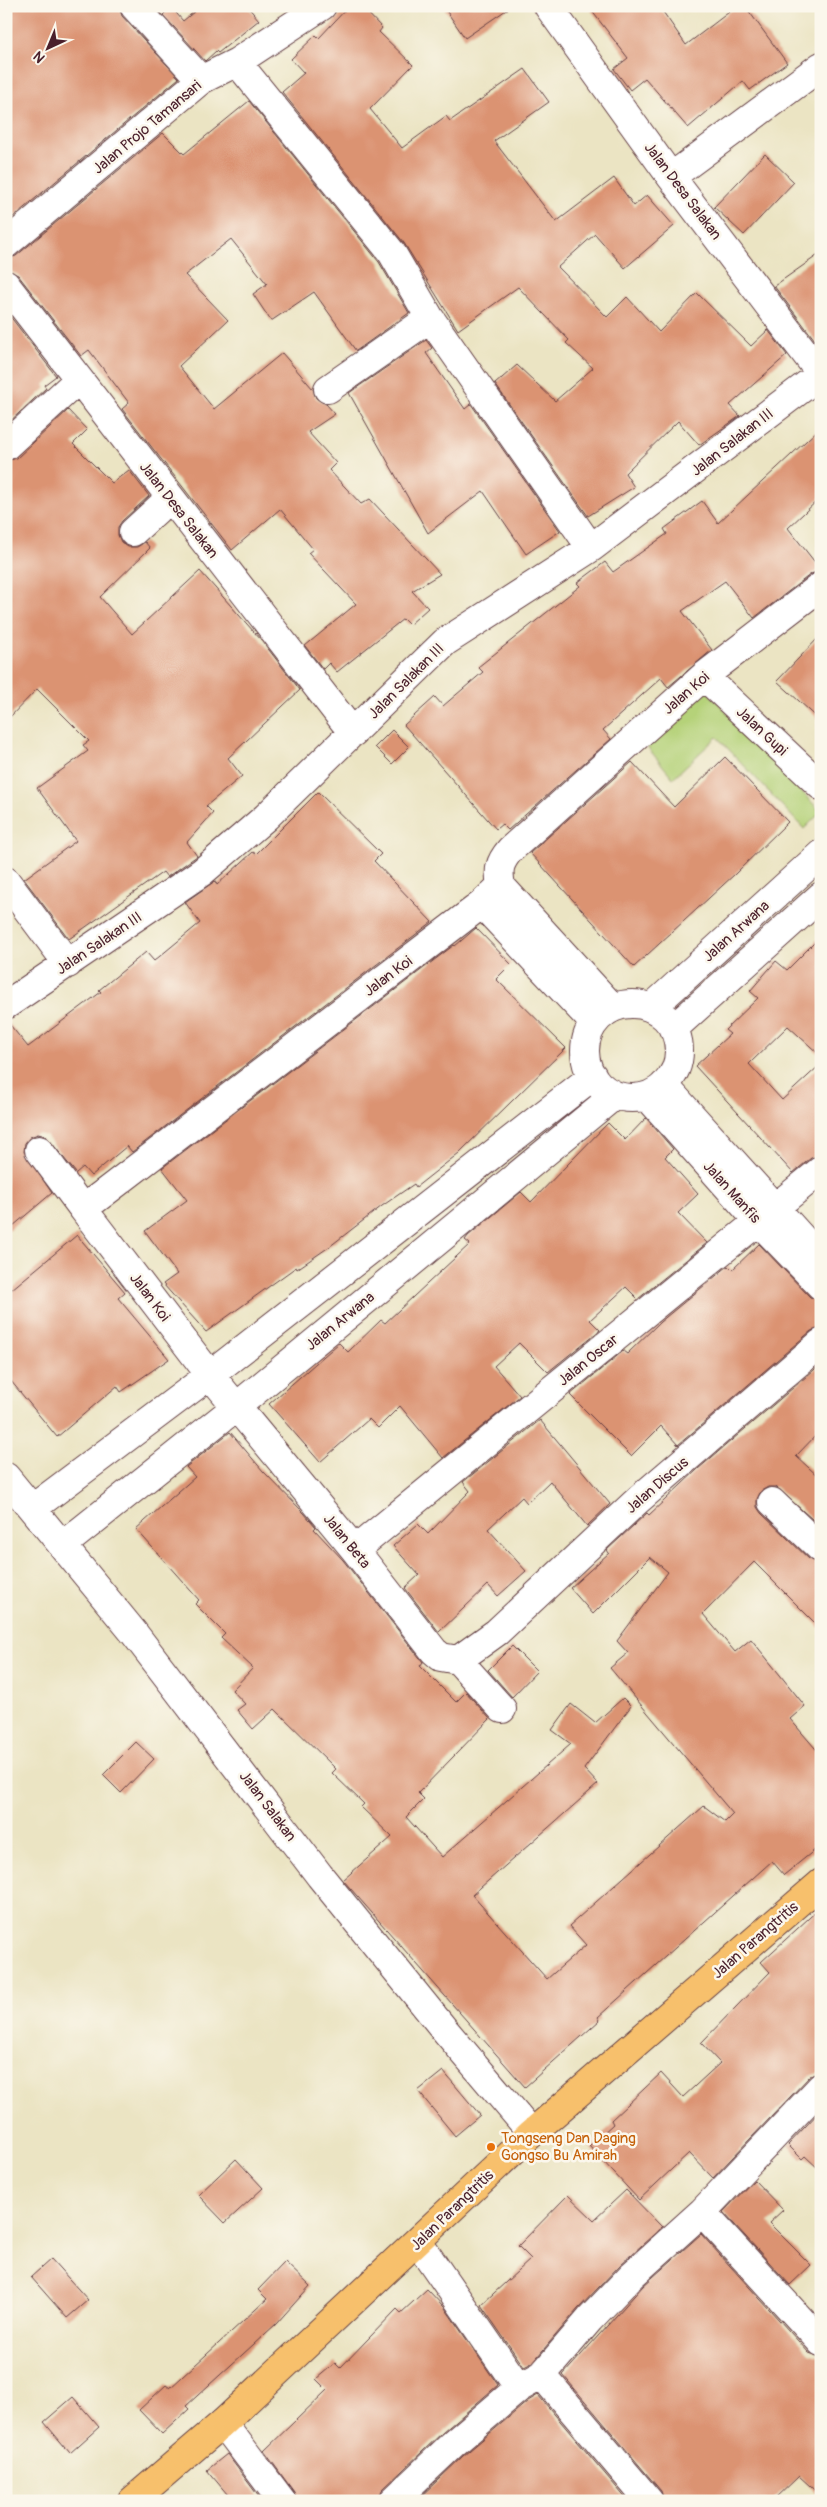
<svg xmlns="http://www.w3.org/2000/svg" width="827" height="2507" font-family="Pangolin,sans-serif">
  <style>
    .green { fill: #b5d279; stroke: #807852 }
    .building { fill: #db9372 }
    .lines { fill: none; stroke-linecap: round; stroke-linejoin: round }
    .minor-casing { stroke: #623d42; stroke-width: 30 }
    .major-casing { stroke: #623d42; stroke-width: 30 }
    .minor { stroke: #fff; stroke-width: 28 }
    .major { stroke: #f7c06c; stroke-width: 28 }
    .food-dot { fill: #e8710a; stroke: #fbf7ec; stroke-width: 2 }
    .labels { text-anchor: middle; stroke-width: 5; stroke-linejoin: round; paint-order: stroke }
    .street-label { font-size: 15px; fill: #4a1f2b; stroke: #fbf7ec }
    .food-label { font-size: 15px; fill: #c56008; stroke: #fbf7ec; text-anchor: start }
  </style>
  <rect width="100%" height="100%" fill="#fbf7ec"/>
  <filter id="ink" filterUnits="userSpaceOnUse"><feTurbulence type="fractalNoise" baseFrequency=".02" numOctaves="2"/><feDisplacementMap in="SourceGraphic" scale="10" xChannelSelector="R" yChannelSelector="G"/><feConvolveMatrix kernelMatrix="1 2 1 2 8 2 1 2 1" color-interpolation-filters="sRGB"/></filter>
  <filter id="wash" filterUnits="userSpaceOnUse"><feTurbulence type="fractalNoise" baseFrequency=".0096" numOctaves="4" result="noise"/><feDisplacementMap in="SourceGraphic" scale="20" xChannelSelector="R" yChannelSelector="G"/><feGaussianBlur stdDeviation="1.12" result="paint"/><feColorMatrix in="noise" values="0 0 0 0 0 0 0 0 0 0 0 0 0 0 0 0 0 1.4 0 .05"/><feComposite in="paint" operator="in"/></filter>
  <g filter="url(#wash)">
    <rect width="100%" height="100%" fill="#ebe4c3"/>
    <!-- green -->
    <path class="green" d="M704,688L821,812L804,829L717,737L673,778L643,742Z"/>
    <g id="blocks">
      <!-- building -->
      <path class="building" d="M6,6H119L122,16L179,78L6,223Z
        M201,6H247L259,20L218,53L216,51L205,61L163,15L171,7L183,21Z
        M349,6H361L382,28L379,32L413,65L370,109L402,148L446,116L450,121L525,69L549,102L494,141L556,222L614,178L634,206L647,195L674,226L625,268L595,234L558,267L607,317L627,297L659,332L697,293L751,346L768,330L787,355L730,405L740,416L699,445L678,421L625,473L634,487L588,516L495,384L517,365L555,401L593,368L566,343L569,340L518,287L458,330L404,243L282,92L304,73L291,59L316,35L319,38Z
        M443,6H512L465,38Z
        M588,6H659L686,45L737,6H745L787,63L750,90L743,81L688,128L645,78L630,90L614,69L628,58Z
        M249,101L379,262L409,313L356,351L314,292L271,321L253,294L267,284L231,239L185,275L228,320L179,366L214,409L282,353L313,389L316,398L326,404L335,414L308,432L336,463L329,470L361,504L370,499L440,574L412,591L428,608L409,625L403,619L337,672L329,663L323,669L305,646L356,604L308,553L313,549L280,509L232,550L122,409L129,403L89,350L81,356L18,275L6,270V259L16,256L163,133L184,154Z
        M765,154L794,182L744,235L714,207Z
        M821,253V348L774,286Z
        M6,311L56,376L44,385L46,388L6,425Z
        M426,340L432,348L426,353L465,409L471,404L560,531L526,554L483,491L428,533L349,393Z
        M68,410L87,430L73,444L112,483L129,470L149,496L122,521L118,527V535L121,542L128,547H137L145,542L150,548L100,597L132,634L200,571L262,641L300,690L228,758L242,776L206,806L213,813L187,842L197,856L167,877L163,872L69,939L24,879L76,841L37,788L88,751L83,745L89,741L37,689L6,721V461L17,458Z
        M821,427V497L788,528L821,570L811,574L754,618L725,581L682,611L712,650L668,687L661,678L603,730L611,739L508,830L502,824L496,829L404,725L435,697L443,706L483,672L478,667L580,586L577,583L605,562L613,572L667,534L664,529L702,501L718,523Z
        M821,635V721L777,681Z
        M392,730L409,747L392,764L375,747Z
        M725,757L788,822L735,874L634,967L530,853L632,762L674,807Z
        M318,792L381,854L374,861L432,922L132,1152L127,1146L91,1176L83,1167L76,1173L46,1136L38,1134L30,1137L25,1143L24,1152L52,1193L6,1232V1020L28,1047L101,992L99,990L146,952L154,961L200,923L185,902L215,881L217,885L253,852L256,854Z
        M476,928L511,964L496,979L566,1048L459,1153L416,1187L414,1184L382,1206L329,1247L297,1269L296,1267L206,1332L163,1284L177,1274L145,1231L187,1200L162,1168L454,945L455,946Z
        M821,936V1056L788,1026L749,1064L782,1100L821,1064V1155L811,1158L793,1173L695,1066L730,1034L725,1030L758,998L750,991L776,961L787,970Z
        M646,1118L673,1149L665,1157L698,1194L678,1213L707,1243L638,1299L626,1287L590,1320L600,1330L548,1372L519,1343L494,1366L520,1396L443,1458L400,1406L378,1428L369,1419L320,1462L269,1404L339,1343L348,1352L381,1320L385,1323L470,1244L465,1240L468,1236L521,1192L531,1202L608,1123L625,1140Z
        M77,1235L125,1292L118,1298L169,1359L121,1392L117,1386L57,1437L6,1375V1294Z
        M759,1244L810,1297L821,1301V1328L811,1331L678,1445L661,1426L631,1456L570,1395L623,1351L627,1354L660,1322L728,1266L732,1270Z
        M821,1364V1430L796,1456L821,1479V1527L776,1487H768L761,1491L757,1499V1507L761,1513L810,1560L821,1564V1629L754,1562L703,1614L735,1652L751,1639L805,1706L790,1719L821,1755V1845L784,1875L772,1861L598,2017L600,2020L525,2087L343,1880L392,1837L361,1807L364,1804L332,1773L336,1769L275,1709L253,1729L237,1710L245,1704L232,1690L253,1668L221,1638L225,1634L195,1604L199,1600L136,1529L195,1477L186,1467L230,1432L263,1471L304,1513L316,1527L314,1529L343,1560L423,1662L420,1666L456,1702L466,1692L490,1719L418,1793L424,1799L406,1817L442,1857L571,1744L552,1730L571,1704L595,1723L623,1698L631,1706L584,1769L598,1784L472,1895L547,1979L586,1945L569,1926L704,1806L725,1822L733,1814L610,1668L628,1653L617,1641L668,1572L650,1557L593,1614L570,1588L609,1553L607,1550L647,1513L649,1515L698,1469Z
        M540,1420L610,1504L587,1526L550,1481L527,1503L522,1497L488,1529L526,1571L498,1596L488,1585L439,1632L405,1588L419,1575L393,1546L418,1524L428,1534L470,1491L463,1482Z
        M512,1646L537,1671L512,1697L488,1670Z
        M136,1742L154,1759L121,1793L103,1775Z
        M821,1907V2072L810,2076L713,2178L689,2153L639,2200L589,2146L613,2124L611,2120L661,2073L683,2097L720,2063L701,2043L770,1972L761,1962Z
        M443,2071L480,2115L455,2136L418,2091Z
        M821,2110V2171L805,2156L802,2159L788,2145Z
        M236,2159L263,2188L225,2223L198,2195Z
        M754,2180L783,2210L769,2223L811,2265L790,2285L723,2212Z
        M626,2190L662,2227L621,2264L578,2309L532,2363L524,2367L481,2305L531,2259L518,2246L568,2195L594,2220Z
        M701,2234L809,2353L821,2357V2496L799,2476L773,2501H664L661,2491L563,2375L643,2286Z
        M51,2259L88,2300L67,2318L31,2277Z
        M285,2262L310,2286L276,2324L186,2406L189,2409L162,2434L139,2410L166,2385L170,2388L267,2299L258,2290Z
        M427,2289L445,2308L498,2385L442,2433L382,2490L378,2501H297L294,2492L264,2451L327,2390L316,2379L335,2363L340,2368L397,2309L401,2313Z
        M538,2395L628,2501H416L463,2456L528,2401Z
        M73,2397L99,2427L70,2453L44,2422Z
        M227,2454L262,2501H233L207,2470Z"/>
    </g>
  </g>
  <g filter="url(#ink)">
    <use href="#blocks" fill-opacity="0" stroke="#623d42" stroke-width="1"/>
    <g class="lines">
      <defs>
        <path id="minor" d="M134,6L201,80
          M548,6L671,177L821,374
          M237,62L392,253L430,318L591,548
          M671,177L821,66
          M6,244L201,80L237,62L322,6
          M6,285L353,733
          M328,389L430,318
          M6,446L78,380
          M133,532L170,498
          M821,586L704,676L510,850C499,863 498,870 501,886L482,904L83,1209L210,1375L355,1550L434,1651L441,1657L458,1660L497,1632L638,1500L821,1343
          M704,676L821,786
          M6,881L68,964
          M501,886L613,1008
          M482,904L594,1023
          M585 1051a47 47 0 1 1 94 0a47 47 0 1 1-94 0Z
          M6,1005L202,872L266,817L445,642L591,548L821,374
          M651,1008L821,854
          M673,1029L821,896
          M664,1085L821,1259
          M647,1096L758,1221L821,1286
          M39,1150L83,1209
          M6,1477L134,1633L320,1876L444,2029L532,2133
          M772,1502L821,1549
          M33,1508L210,1375L593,1076
          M63,1545L236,1407L615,1095
          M355,1550L821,1170
          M458,1660L502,1709
          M702,2212L821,2342
          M418,2242L519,2388
          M542,2375L649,2501
          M223,2423L282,2501
          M393,2501L453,2444L519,2388L542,2375L590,2319L632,2275L702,2212L821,2087"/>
        <path id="major" d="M132,2501L223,2423L532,2133L821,1883"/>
      </defs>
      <!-- minor casing -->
      <use href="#minor" class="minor-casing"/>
      <!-- major casing -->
      <use href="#major" class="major-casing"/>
      <!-- minor -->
      <use href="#minor" class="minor"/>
      <!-- major -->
      <use href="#major" class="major"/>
    </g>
  </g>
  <!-- markers -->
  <circle class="food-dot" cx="491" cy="2147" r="5"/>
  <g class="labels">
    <!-- street labels -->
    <g class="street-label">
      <text transform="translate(147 127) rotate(-40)" y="5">Jalan Projo Tamansari</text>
      <text transform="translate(683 191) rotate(53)" y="5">Jalan Desa Salakan</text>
      <text transform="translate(732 442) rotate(-38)" y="5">Jalan Salakan III</text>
      <text transform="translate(179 510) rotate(52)" y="5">Jalan Desa Salakan</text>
      <text transform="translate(406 681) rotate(-45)" y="5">Jalan Salakan III</text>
      <text transform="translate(686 693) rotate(-41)" y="5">Jalan Koi</text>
      <text transform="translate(762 731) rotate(43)" y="5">Jalan Gupi</text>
      <text transform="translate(736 931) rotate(-42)" y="5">Jalan Arwana</text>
      <text transform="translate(99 943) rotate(-34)" y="5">Jalan Salakan III</text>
      <text transform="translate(388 976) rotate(-37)" y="5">Jalan Koi</text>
      <text transform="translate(732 1192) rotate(48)" y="5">Jalan Manfis</text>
      <text transform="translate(150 1297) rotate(53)" y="5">Jalan Koi</text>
      <text transform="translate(340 1321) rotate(-39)" y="5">Jalan Arwana</text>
      <text transform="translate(588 1360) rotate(-39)" y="5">Jalan Oscar</text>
      <text transform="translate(657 1485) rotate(-41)" y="5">Jalan Discus</text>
      <text transform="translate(347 1541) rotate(51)" y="5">Jalan Beta</text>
      <text transform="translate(268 1806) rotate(53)" y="5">Jalan Salakan</text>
      <text transform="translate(755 1940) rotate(-41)" y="5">Jalan Parangtritis</text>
      <text transform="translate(452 2210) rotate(-44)" y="5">Jalan Parangtritis</text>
    </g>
    <!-- food labels -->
    <g class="food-label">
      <text x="501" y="2143">Tongseng Dan Daging<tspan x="501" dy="17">Gongso Bu Amirah</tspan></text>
    </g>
  </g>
  <!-- margin -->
  <rect width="827" height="2507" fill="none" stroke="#fbf7ec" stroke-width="25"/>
  <!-- north arrow -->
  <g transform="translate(48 48) rotate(224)" stroke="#fbf7ec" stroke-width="4" paint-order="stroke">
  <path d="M0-4L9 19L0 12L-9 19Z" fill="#4a1f2b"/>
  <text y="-8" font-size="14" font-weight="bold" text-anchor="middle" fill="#4a1f2b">N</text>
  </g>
</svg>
